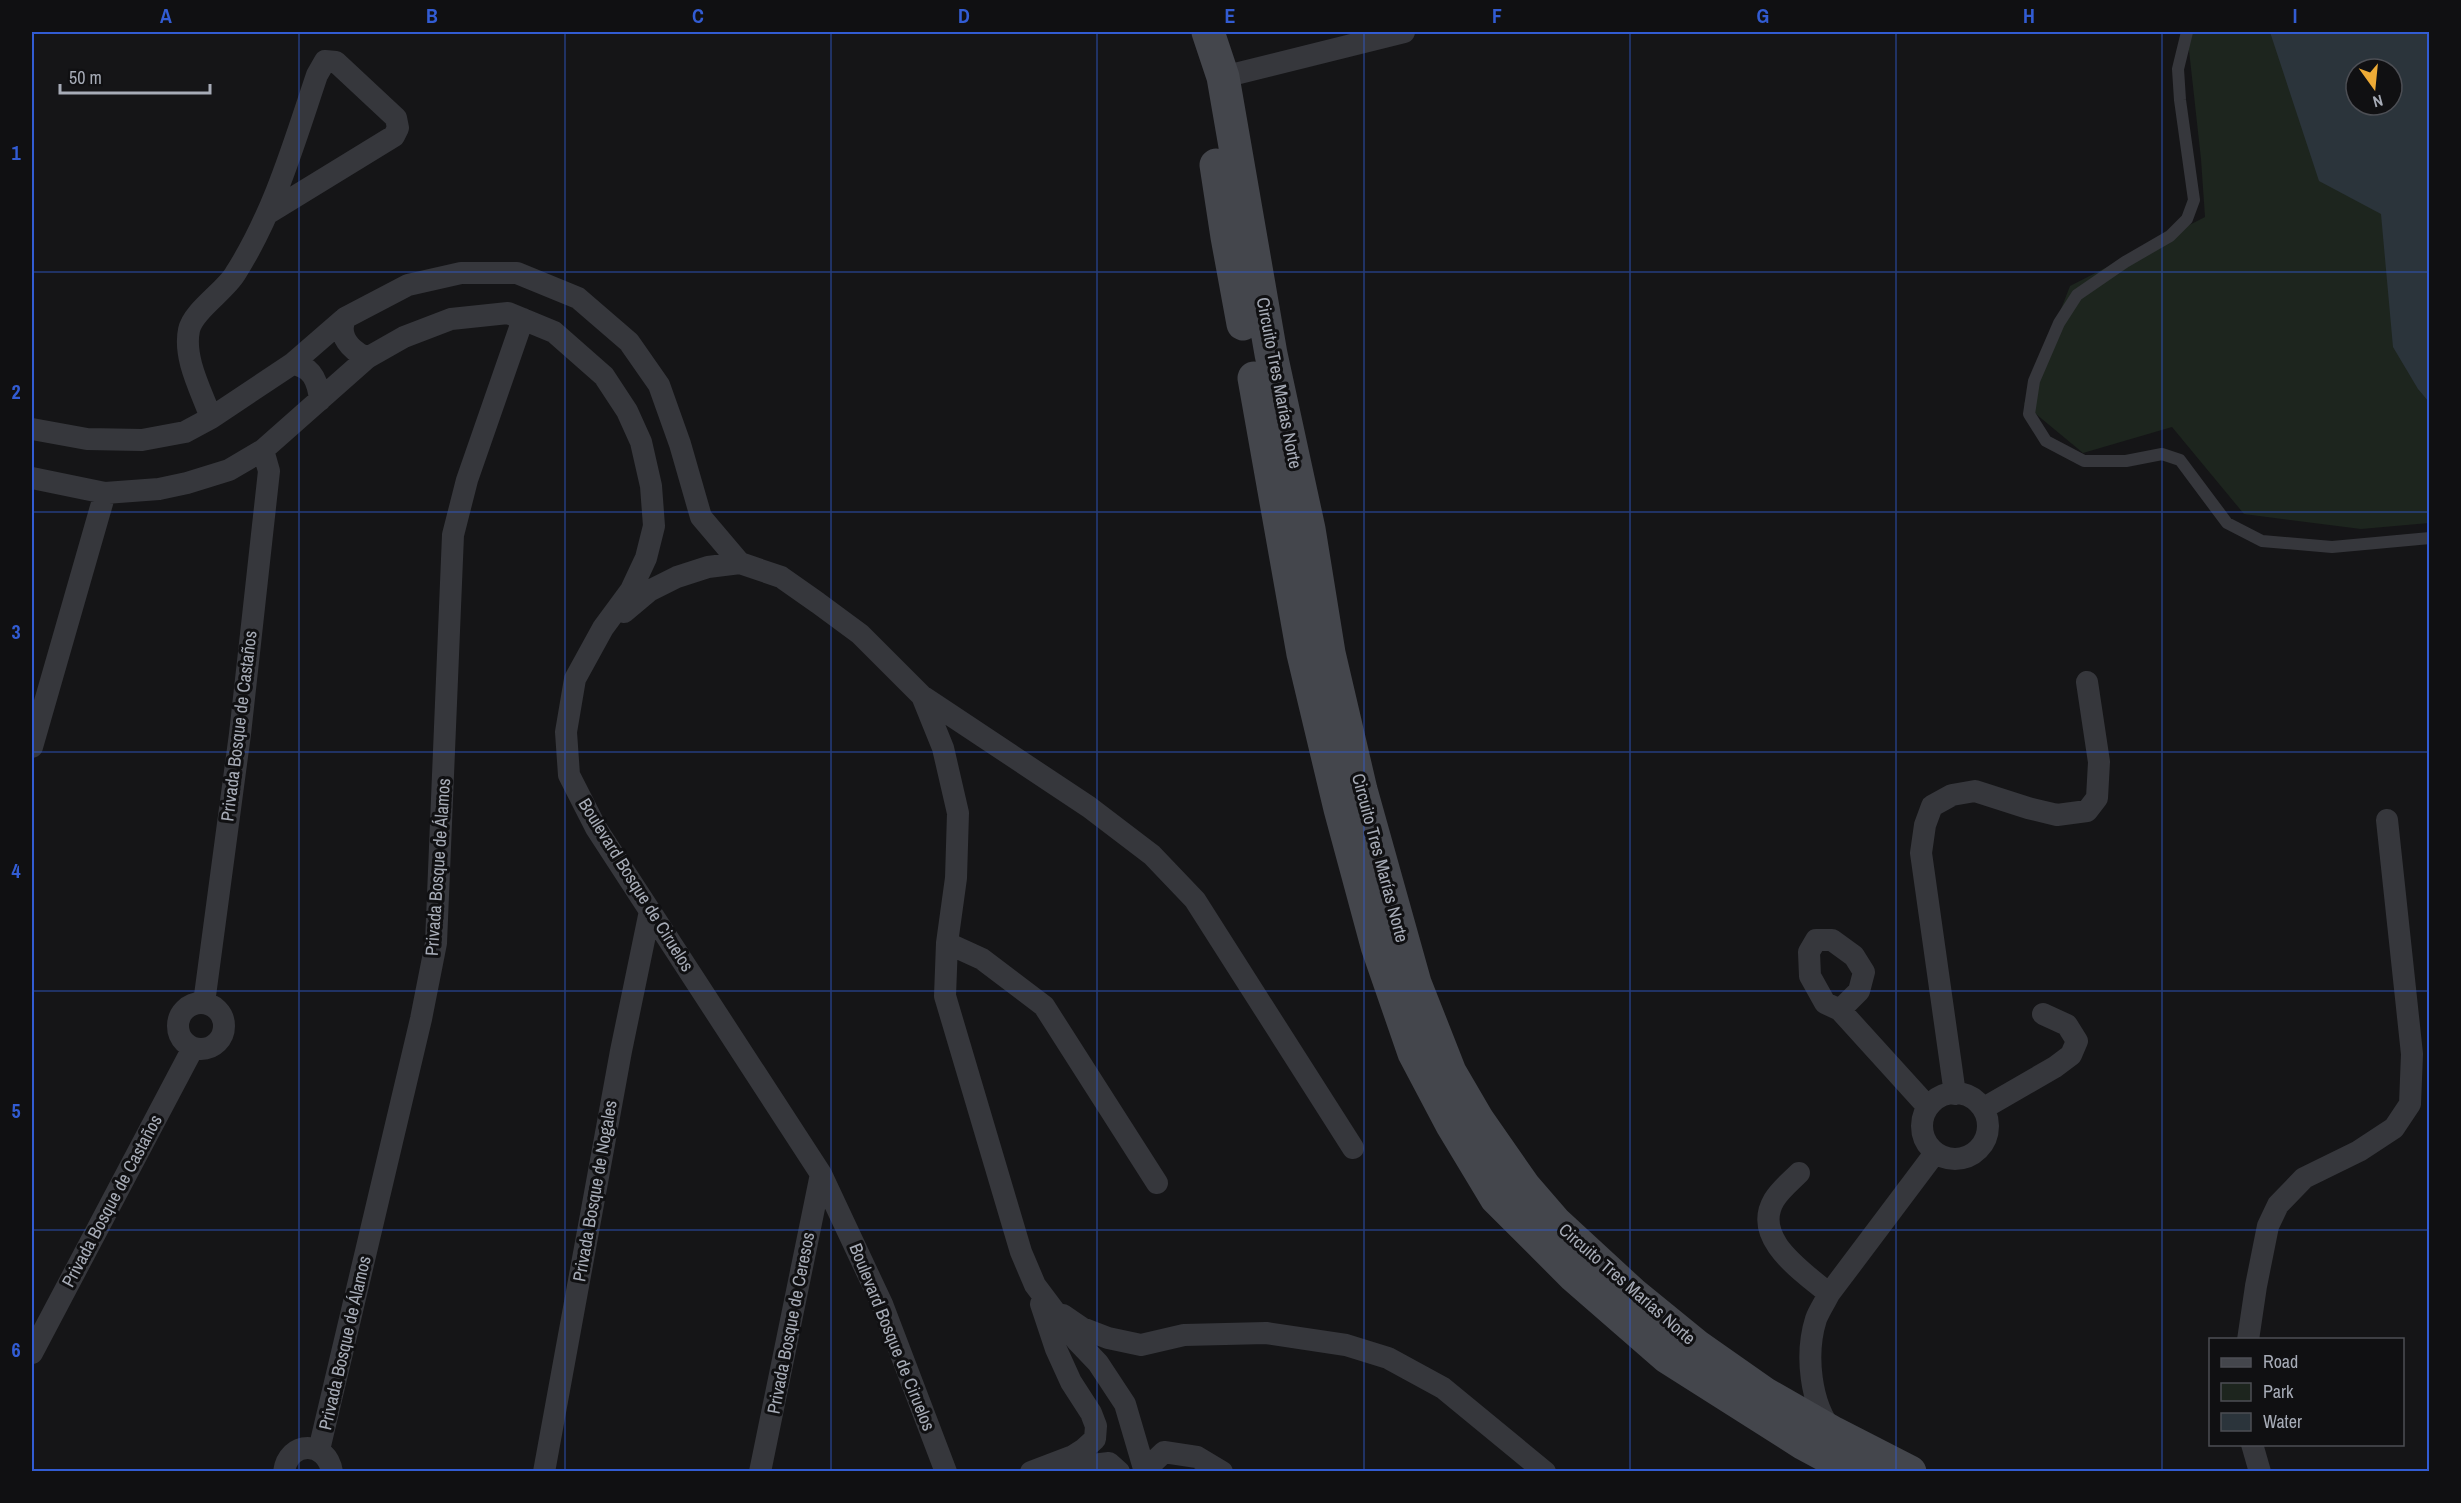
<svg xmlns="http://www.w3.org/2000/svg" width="2461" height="1503" font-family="'Archivo Narrow',sans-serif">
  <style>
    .green { fill: #1d251e; fill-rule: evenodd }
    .water { fill: #2b343b; fill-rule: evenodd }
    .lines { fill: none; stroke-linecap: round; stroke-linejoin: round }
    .lane { stroke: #36373c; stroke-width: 12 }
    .street { stroke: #36373c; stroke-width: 22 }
    .secondary { stroke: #44464c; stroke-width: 33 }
    .grid { fill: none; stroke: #325cd3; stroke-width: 1.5; stroke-opacity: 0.55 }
    .labels { text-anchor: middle; stroke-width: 6; stroke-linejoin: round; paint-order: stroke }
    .street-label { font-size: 18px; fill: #a7acb7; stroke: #101012 }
    .neatline { fill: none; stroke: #325cd3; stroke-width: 2 }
    .grid-label { font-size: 20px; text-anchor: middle; font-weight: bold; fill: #325cd3 }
  </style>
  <rect width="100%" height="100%" fill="#151517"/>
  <!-- green -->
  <path class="green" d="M2187,32H2429V523L2361,529L2244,514L2172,427L2083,453L2024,404L2070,286L2205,217L2201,159ZM2356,69H2392V105H2356Z"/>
  <!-- water -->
  <path class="water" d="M2270,32H2429V402L2418,389L2393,347L2381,214L2319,181ZM2356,69H2392V105H2356Z"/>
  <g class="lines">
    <!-- lane -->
    <path class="lane" d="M2187,32L2178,69L2180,100L2194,200L2187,219L2170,236L2125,262L2077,295L2059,323L2034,381L2029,414L2046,441L2084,461H2126L2162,454L2180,460L2227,523L2262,541L2332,547L2430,538"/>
    <!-- street -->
    <path class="street" d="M1223,77L1404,32
      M345,318C337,336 351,350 367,358
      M292,364C312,366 318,381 320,400
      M211,418C202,392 183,359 189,330C193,311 225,291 235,274C274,213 294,143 317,75L325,61L336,62L396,118L398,128L394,136L270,212
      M32,429L87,439L142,440L185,432L211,418L292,364L345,318L408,285L461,273H517L578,298L629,342L659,385L680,444L701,517L740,563
      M32,478L105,493L159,489L187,483L229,470L263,450L367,358L404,337L451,319L508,313L554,332L604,376L627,411L641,442L651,486L654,526L646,558L631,590L603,628L575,679L566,732L569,775L596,828L821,1174L882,1304L946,1472
      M624,612L649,591L677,577L708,567L740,563L781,577L818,603L860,634L922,696L943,748L958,813L956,878L947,943L945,996L1021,1252L1035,1285L1077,1341L1098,1363L1125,1404L1145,1472
      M922,696L1089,807L1152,855L1195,900L1353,1148
      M32,747L105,493
      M947,943L982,959L1044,1006L1157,1183
      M178 1026a23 23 0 1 1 46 0a23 23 0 1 1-46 0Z
      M204,1003L240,734L269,471L263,450
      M1840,1010L1859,991L1864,972L1854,956L1832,940H1816L1809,952L1810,976L1825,1003L1840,1010L1928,1107
      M1922 1126a33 33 0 1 1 66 0a33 33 0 1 1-66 0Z
      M1955,1094L1921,853L1925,825L1932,806L1952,795L1975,791L2028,808L2057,815L2087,811L2097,798L2099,762L2087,682
      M1984,1108L2055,1067L2071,1055L2077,1041L2067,1025L2043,1014
      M1799,1173C1791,1181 1780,1190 1774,1200C1751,1239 1804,1272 1829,1294
      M1063,1315L1082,1328L1108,1338L1141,1345L1184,1335L1266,1333L1346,1345L1388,1358L1443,1388L1545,1472
      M2248,1340L2256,1286L2268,1226L2278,1205L2304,1178L2359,1151L2394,1128L2410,1104L2412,1054L2387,820
      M32,1353L193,1048
      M1833,1432C1810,1404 1805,1354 1816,1319C1819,1311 1825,1302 1829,1294L1935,1153
      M2252,1444L2260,1472
      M319,1450L421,1019L436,943L453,535L467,480L523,319
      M1144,1471L1164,1452L1197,1457L1222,1472
      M284,1472C288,1440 327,1440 332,1472
      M544,1472L621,1051L650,911
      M760,1472L821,1174
      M1031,1472L1073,1456L1084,1449L1095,1439L1096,1426L1091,1413L1071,1382L1056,1349L1041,1304
      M1076,1472L1092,1465L1109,1463L1119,1472"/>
    <!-- secondary -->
    <path class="secondary" d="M1208,32L1223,77L1271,354L1309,529L1329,653L1361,790L1415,983L1450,1072L1478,1120L1524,1186L1556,1223L1632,1293L1697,1346L1764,1393L1834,1433L1910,1472
      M1216,165L1227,237L1243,324
      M1254,378L1303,654L1340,809L1377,946L1414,1053L1452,1125L1496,1198L1574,1276L1667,1357L1804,1444L1856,1472"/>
  </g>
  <!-- grid -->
  <path class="grid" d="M299,32V1472M565,32V1472M831,32V1472M1097,32V1472M1364,32V1472M1630,32V1472M1896,32V1472M2162,32V1472M32,272H2430M32,512H2430M32,752H2430M32,991H2430M32,1230H2430"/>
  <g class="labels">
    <!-- street labels -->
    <g class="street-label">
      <text transform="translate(1279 383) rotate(79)" y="6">Circuito Tres Marías Norte</text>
      <text transform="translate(239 726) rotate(-83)" y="6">Privada Bosque de Castaños</text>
      <text transform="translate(1380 858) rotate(75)" y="6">Circuito Tres Marías Norte</text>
      <text transform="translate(438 867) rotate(-86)" y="6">Privada Bosque de Álamos</text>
      <text transform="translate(636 885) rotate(58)" y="6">Boulevard Bosque de Ciruelos</text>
      <text transform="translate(595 1191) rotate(-80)" y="6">Privada Bosque de Nogales</text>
      <text transform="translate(112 1201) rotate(-62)" y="6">Privada Bosque de Castaños</text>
      <text transform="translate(1627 1284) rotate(41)" y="6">Circuito Tres Marías Norte</text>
      <text transform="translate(791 1323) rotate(-79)" y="6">Privada Bosque de Ceresos</text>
      <text transform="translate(892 1337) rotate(68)" y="6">Boulevard Bosque de Ciruelos</text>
      <text transform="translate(345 1343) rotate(-77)" y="6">Privada Bosque de Álamos</text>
    </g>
  </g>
  <!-- border -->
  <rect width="2461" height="1503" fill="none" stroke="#101012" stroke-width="66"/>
  <!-- legend -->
  <rect x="2209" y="1338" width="195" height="108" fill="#101012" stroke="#4c4e54" stroke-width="1.5"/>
  <rect x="2221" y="1358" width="30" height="9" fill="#44464c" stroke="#4c4e54" stroke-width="1.5"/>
  <text x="2263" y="1368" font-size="18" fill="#a7acb7">Road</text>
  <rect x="2221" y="1383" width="30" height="18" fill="#1d251e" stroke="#4c4e54" stroke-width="1.5"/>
  <text x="2263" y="1398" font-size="18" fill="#a7acb7">Park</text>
  <rect x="2221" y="1413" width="30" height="18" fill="#2b343b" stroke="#4c4e54" stroke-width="1.5"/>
  <text x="2263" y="1428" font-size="18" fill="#a7acb7">Water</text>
  <!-- north arrow -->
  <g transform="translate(2374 87) rotate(165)"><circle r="28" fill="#101012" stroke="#4c4e54" stroke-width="1.5"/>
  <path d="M0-4.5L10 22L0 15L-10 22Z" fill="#eeab36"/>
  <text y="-9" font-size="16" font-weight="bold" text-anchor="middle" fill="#a7acb7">N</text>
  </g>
  <!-- scale -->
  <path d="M60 84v9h150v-9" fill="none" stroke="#a7acb7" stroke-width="3"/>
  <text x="69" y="84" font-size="18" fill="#a7acb7" stroke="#101012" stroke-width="4.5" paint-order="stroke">50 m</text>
  <rect x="33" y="33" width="2395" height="1437" class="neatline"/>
  <g class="grid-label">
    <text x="166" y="23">A</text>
    <text x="432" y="23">B</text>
    <text x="698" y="23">C</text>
    <text x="964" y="23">D</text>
    <text x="1230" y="23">E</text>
    <text x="1497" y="23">F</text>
    <text x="1763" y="23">G</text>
    <text x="2029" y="23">H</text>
    <text x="2295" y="23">I</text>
    <text x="16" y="160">1</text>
    <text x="16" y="399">2</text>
    <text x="16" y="639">3</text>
    <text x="16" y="878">4</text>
    <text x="16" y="1118">5</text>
    <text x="16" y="1357">6</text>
  </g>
</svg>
